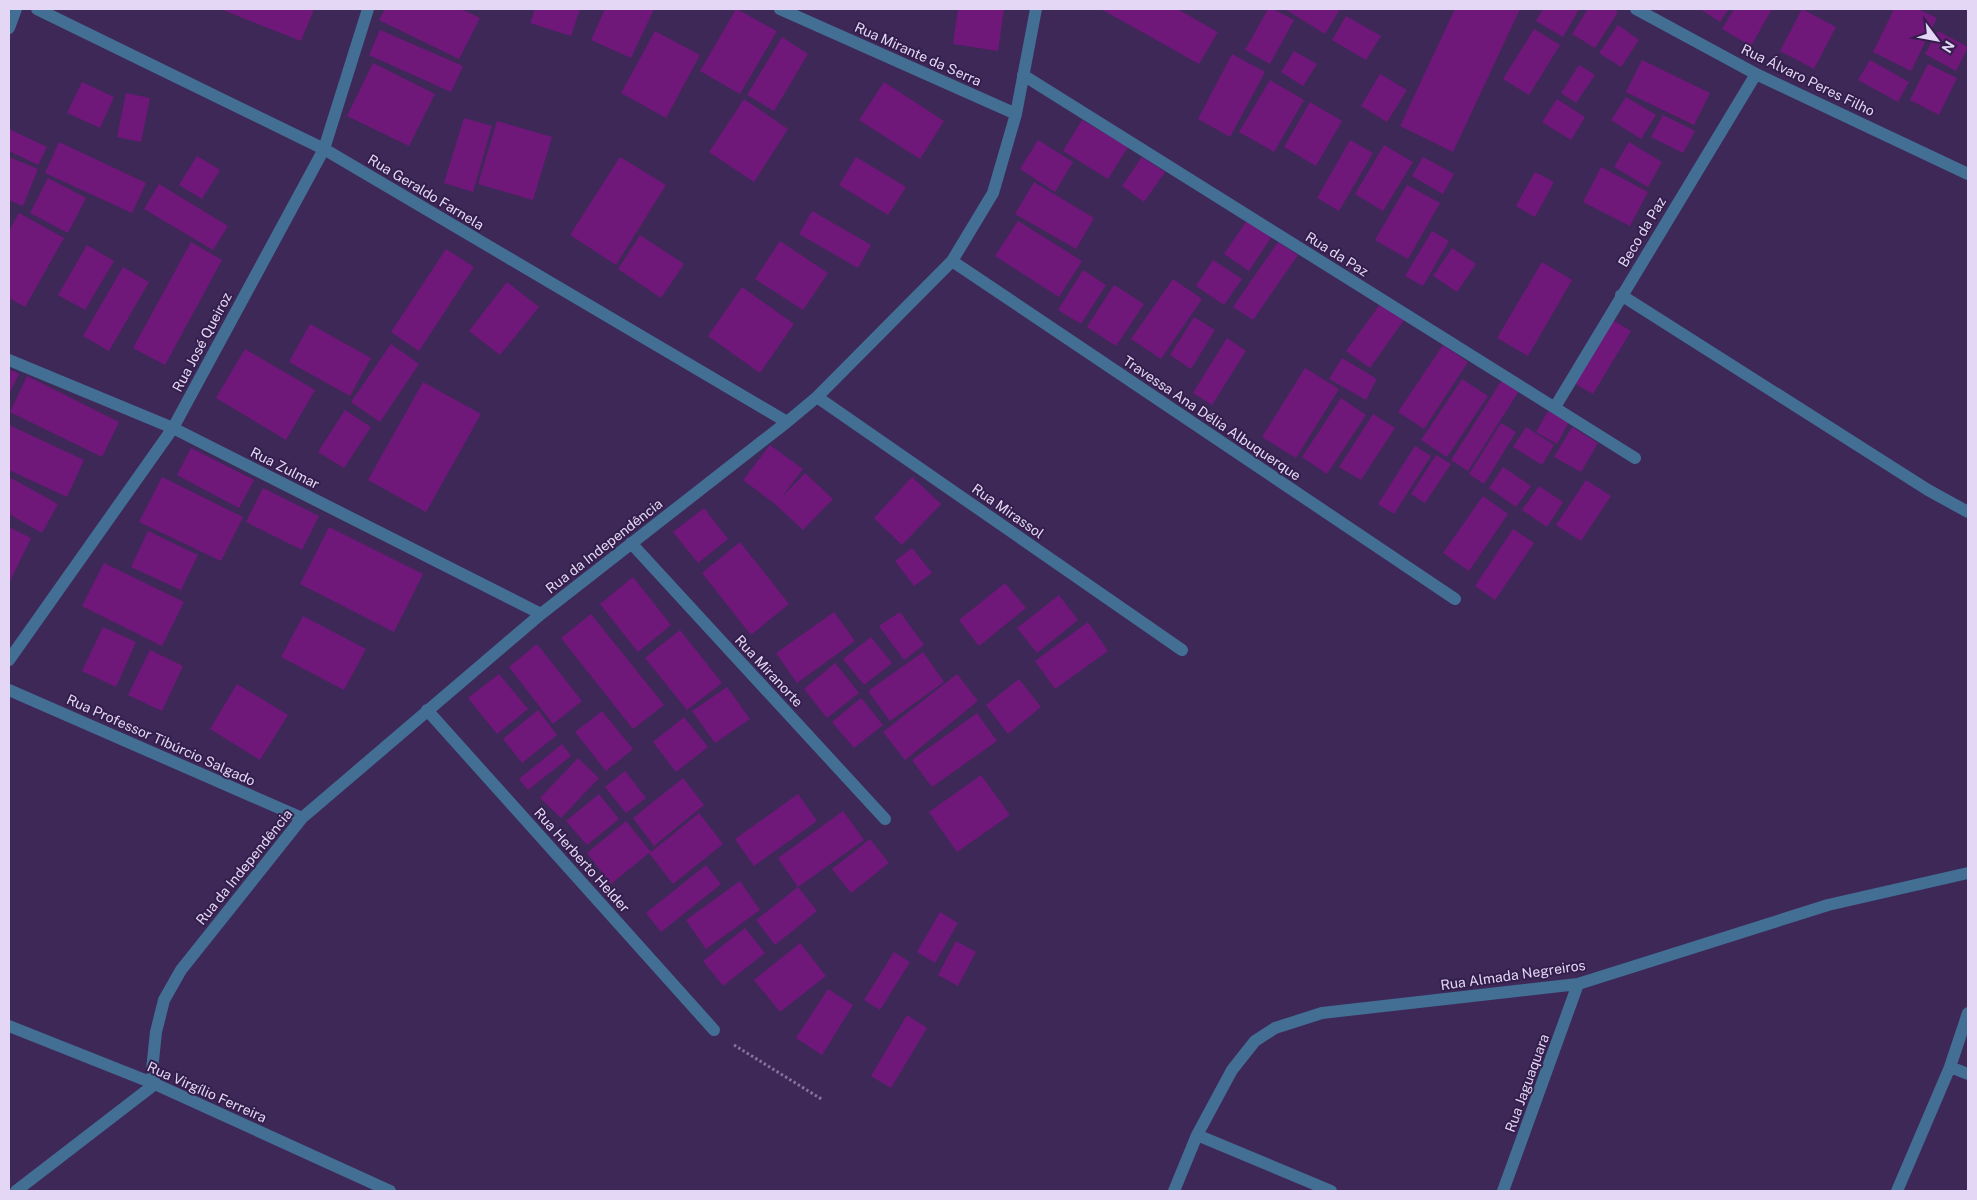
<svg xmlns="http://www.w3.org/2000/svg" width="1977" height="1200" font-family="'Public Sans',sans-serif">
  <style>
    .building { fill: #70177a }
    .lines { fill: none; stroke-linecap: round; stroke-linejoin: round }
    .path { stroke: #84739b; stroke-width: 3; stroke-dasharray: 2.5 2.5; stroke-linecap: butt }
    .minor { stroke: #426f93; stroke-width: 12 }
    .labels { text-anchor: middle; stroke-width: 4; stroke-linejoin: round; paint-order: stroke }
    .street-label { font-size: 14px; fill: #e3d7f5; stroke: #341e4c }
  </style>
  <rect width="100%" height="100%" fill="#3e2858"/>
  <!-- building -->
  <path class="building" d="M225,9H314L301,41L225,11Z
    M385,9H461L480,18L459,59L379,20Z
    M535,9H580L571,36L530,23Z
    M605,9H654L631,58L591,40Z
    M736,9L777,31L740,94L700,71Z
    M958,9H1004L998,51L953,44Z
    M1101,9H1177L1218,32L1199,64Z
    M1268,9H1273L1294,20L1270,64L1245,50Z
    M1285,9H1340L1325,34Z
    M1455,9H1520L1453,152L1400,126Z
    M1543,9H1579L1563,37L1536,21Z
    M1588,9H1613L1618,12L1595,48L1572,34Z
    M1700,9H1729L1720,22Z
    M1734,9H1772L1751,46L1722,29Z
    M1802,9L1836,27L1814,69L1780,51Z
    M1894,9H1918L1937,18L1911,71L1873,52Z
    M1346,16L1381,36L1366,60L1332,40Z
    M1618,25L1639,40L1621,67L1599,53Z
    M1534,29L1560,45L1529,95L1503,79Z
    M380,30L463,66L451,92L369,55Z
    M655,31L700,55L666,118L621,93Z
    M1938,31L1968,47L1956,71L1925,54Z
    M782,37L808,54L774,111L747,95Z
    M1294,51L1317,64L1303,86L1281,72Z
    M1232,54L1265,72L1230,137L1198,119Z
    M1642,60L1710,93L1694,125L1626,92Z
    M1870,60L1909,82L1898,102L1858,80Z
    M373,63L435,94L409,146L347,116Z
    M1928,64L1957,78L1939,115L1910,100Z
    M1579,65L1595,75L1576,103L1561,93Z
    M1380,74L1407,90L1387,122L1361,106Z
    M1270,80L1304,100L1274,152L1239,132Z
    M82,82L114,97L100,128L67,113Z
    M884,82L944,121L920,159L859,120Z
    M126,93L150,98L141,142L117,137Z
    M1626,97L1656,115L1641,139L1611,120Z
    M744,99L788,129L754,182L709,152Z
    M1557,99L1585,117L1571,140L1542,122Z
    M1310,102L1342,121L1316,166L1284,147Z
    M1663,115L1695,131L1683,153L1651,137Z
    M464,118L492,126L473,192L444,183Z
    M1082,120L1128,147L1108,179L1063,151Z
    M497,121L552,137L533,200L478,184Z
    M9,129L47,147L38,165L9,151Z
    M1038,140L1073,162L1055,192L1020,169Z
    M1350,140L1373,153L1339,211L1317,198Z
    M59,142L146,183L132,213L45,173Z
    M1629,142L1662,162L1648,187L1614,167Z
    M1384,145L1413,162L1383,211L1355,194Z
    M197,156L220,170L202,199L179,185Z
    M9,157L38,169L23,206L9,200Z
    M620,157L666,185L616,265L570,235Z
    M856,157L906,187L888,215L839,185Z
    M1142,157L1165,172L1144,202L1122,186Z
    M1423,157L1454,174L1443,194L1412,176Z
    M1601,167L1648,192L1630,226L1583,202Z
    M1535,172L1554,182L1535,217L1516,206Z
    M48,178L86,198L68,233L30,213Z
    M1034,182L1094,218L1076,249L1015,214Z
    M159,184L228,226L213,250L144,209Z
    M1407,185L1440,203L1408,259L1375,240Z
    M812,211L871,245L858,268L799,234Z
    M19,213L64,238L25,307L9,298V231Z
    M1248,219L1272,236L1249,271L1224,254Z
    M1018,221L1082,261L1059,297L995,256Z
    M1432,231L1449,241L1423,286L1405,276Z
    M640,235L684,264L661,298L618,269Z
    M780,241L828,273L803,310L755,279Z
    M191,242L222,260L165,365L133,348Z
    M1278,242L1298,255L1253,320L1233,307Z
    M87,245L114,261L85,310L58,295Z
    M1452,248L1476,264L1457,292L1433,276Z
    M446,249L474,267L419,351L391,332Z
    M1213,260L1242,279L1224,305L1196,286Z
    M1542,262L1572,280L1528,356L1497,338Z
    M123,267L149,282L109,351L83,336Z
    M1083,270L1106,285L1081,324L1058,310Z
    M1173,279L1202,299L1161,359L1131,339Z
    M507,282L539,307L500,355L469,331Z
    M1114,285L1144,304L1116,346L1087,327Z
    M742,287L794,324L760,373L708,336Z
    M1381,303L1404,320L1370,368L1346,351Z
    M1194,317L1215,330L1191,369L1170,355Z
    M1611,319L1631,331L1593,394L1572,382Z
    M310,324L371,358L350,396L289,362Z
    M1227,338L1246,351L1212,405L1193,393Z
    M391,344L419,364L380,422L351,402Z
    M1443,345L1468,362L1424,429L1398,412Z
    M245,349L315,390L286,440L216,398Z
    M1342,358L1377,379L1366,400L1329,379Z
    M1305,368L1339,389L1296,458L1262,437Z
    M9,369L19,374L9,394Z
    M27,376L119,422L102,457L10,412Z
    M1462,379L1488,396L1447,457L1421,440Z
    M1502,380L1519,391L1468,471L1451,460Z
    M423,382L481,414L426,512L368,480Z
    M1341,398L1366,415L1327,474L1302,457Z
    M345,410L371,427L344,468L318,452Z
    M1548,411L1569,422L1557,444L1536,432Z
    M1373,414L1395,428L1361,480L1339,467Z
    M1501,423L1516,432L1484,484L1469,474Z
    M9,425L84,460L67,497L9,470Z
    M1526,427L1554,445L1542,465L1513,447Z
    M1572,427L1598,443L1581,472L1554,457Z
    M770,445L803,469L781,498L805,473L833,499L803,530L775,504L743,480Z
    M1415,446L1431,456L1394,514L1378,504Z
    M191,448L254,480L239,508L177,475Z
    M1436,455L1451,464L1425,503L1411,494Z
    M1503,467L1531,486L1516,507L1489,488Z
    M9,477L58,504L42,533L9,514Z
    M162,477L243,517L221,561L139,522Z
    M912,477L941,504L902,545L874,518Z
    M1586,480L1611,496L1581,541L1556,525Z
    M1539,486L1563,502L1547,527L1522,510Z
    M263,488L319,516L302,550L246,522Z
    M1483,496L1508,514L1469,571L1443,553Z
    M704,508L728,539L698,563L673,532Z
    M9,527L31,538L9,583Z
    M329,527L423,574L394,632L300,584Z
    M1513,529L1534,543L1495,600L1475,586Z
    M148,531L198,555L181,590L131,567Z
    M740,542L789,604L751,635L702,573Z
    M912,548L932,573L914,586L895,561Z
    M104,563L184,602L162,646L82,606Z
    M633,577L671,625L638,652L600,604Z
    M1005,583L1026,608L979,646L959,620Z
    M1059,595L1078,620L1037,653L1017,628Z
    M834,612L855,641L797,683L776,653Z
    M900,612L924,645L904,660L879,626Z
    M591,614L664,705L633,729L561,638Z
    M303,616L366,649L344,690L281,657Z
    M1088,622L1108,651L1055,689L1035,661Z
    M103,627L136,642L116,687L82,671Z
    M680,630L722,683L687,710L645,658Z
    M871,637L892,663L864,685L843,659Z
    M537,644L582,701L553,724L509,667Z
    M150,650L183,666L162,711L128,695Z
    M923,652L944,682L890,721L868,691Z
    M835,663L859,693L827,718L804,689Z
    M499,674L528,709L497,734L468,698Z
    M957,674L978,701L905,760L883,732Z
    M1019,679L1041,707L1008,734L986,705Z
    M237,684L288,715L260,760L210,729Z
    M727,687L750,719L715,743L692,711Z
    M861,698L883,725L854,748L832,722Z
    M538,710L557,735L522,763L503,739Z
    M602,711L633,749L606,771L575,732Z
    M977,713L997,741L932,787L912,760Z
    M684,717L708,747L676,772L653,742Z
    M562,744L571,756L528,790L519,779Z
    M578,758L599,778L561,818L540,798Z
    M625,771L646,798L626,813L605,787Z
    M981,775L1010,815L957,852L929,812Z
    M683,778L704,805L654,846L633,818Z
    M599,794L619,819L587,845L566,821Z
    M798,794L817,821L754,866L735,839Z
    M843,811L864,840L798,887L778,858Z
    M699,813L723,844L673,884L649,853L611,884L587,853L626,821L651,852Z
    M870,839L889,863L851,893L832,869Z
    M706,865L721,884L661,932L646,913Z
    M740,881L760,910L706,949L686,920Z
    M798,887L817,911L775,945L756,920Z
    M940,912L958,923L935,963L917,952Z
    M745,928L765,953L723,986L703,961Z
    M956,941L976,952L958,986L938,975Z
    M800,943L826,976L780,1012L754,980Z
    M894,952L910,962L880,1010L864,1000Z
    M828,989L853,1005L822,1055L796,1038Z
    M907,1015L927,1028L891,1088L871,1076Z"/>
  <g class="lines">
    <!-- path -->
    <path class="path" d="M734,1045L823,1100"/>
    <!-- minor -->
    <path class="minor" d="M37,9L324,149L787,422
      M780,9L1016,114
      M1636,9L1756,74L1968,174
      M9,28L16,9
      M1023,75L1635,458
      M952,261L1455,599
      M1621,295L1928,490L1968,512
      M9,360L173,428L541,614
      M817,397L1182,650
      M1555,407L1756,74
      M631,543L885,819
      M9,660L173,428L324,149L368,9
      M9,690L302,818
      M427,710L714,1030
      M9,1026L155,1084L390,1191
      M1950,1067L1968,1074
      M155,1084L152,1070L156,1032L164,1000L181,970L302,818L541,614L787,422L817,397L952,261L993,193L1016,114L1036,9
      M1197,1135L1331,1191
      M16,1191L155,1084
      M1174,1191L1197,1135L1232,1070L1255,1041L1275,1028L1322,1013L1578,984L1828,905L1968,873
      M1503,1191L1578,984
      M1897,1191L1950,1067L1968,1013"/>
  </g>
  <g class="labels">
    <!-- street labels -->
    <g class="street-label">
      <text transform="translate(918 54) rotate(24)" y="5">Rua Mirante da Serra</text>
      <text transform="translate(1808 80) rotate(26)" y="5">Rua Álvaro Peres Filho</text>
      <text transform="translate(426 192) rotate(31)" y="5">Rua Geraldo Farnela</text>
      <text transform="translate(1642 232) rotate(-59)" y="5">Beco da Paz</text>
      <text transform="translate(1337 254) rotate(32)" y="5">Rua da Paz</text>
      <text transform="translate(202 342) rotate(-62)" y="5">Rua José Queiroz</text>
      <text transform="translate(1212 418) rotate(34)" y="5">Travessa Ana Délia Albuquerque</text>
      <text transform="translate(285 468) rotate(27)" y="5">Rua Zulmar</text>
      <text transform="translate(1008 511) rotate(35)" y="5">Rua Mirassol</text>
      <text transform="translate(604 546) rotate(-38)" y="5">Rua da Independência</text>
      <text transform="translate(769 671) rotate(47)" y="5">Rua Miranorte</text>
      <text transform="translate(161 740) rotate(24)" y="5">Rua Professor Tibúrcio Salgado</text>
      <text transform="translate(582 860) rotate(48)" y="5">Rua Herberto Helder</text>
      <text transform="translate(244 867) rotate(-51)" y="5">Rua da Independência</text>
      <text transform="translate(1513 975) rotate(-8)" y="5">Rua Almada Negreiros</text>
      <text transform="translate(1527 1083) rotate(-70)" y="5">Rua Jaguaquara</text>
      <text transform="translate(207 1092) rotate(24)" y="5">Rua Virgílio Ferreira</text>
    </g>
  </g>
  <!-- border -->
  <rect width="1977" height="1200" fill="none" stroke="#e3d7f5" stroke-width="20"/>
  <!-- north arrow -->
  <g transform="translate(1937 40) rotate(122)" stroke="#341e4c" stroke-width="4" paint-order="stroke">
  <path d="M0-4L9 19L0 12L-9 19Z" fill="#e3d7f5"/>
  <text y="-8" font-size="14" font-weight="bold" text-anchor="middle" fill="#e3d7f5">N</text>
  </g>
</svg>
